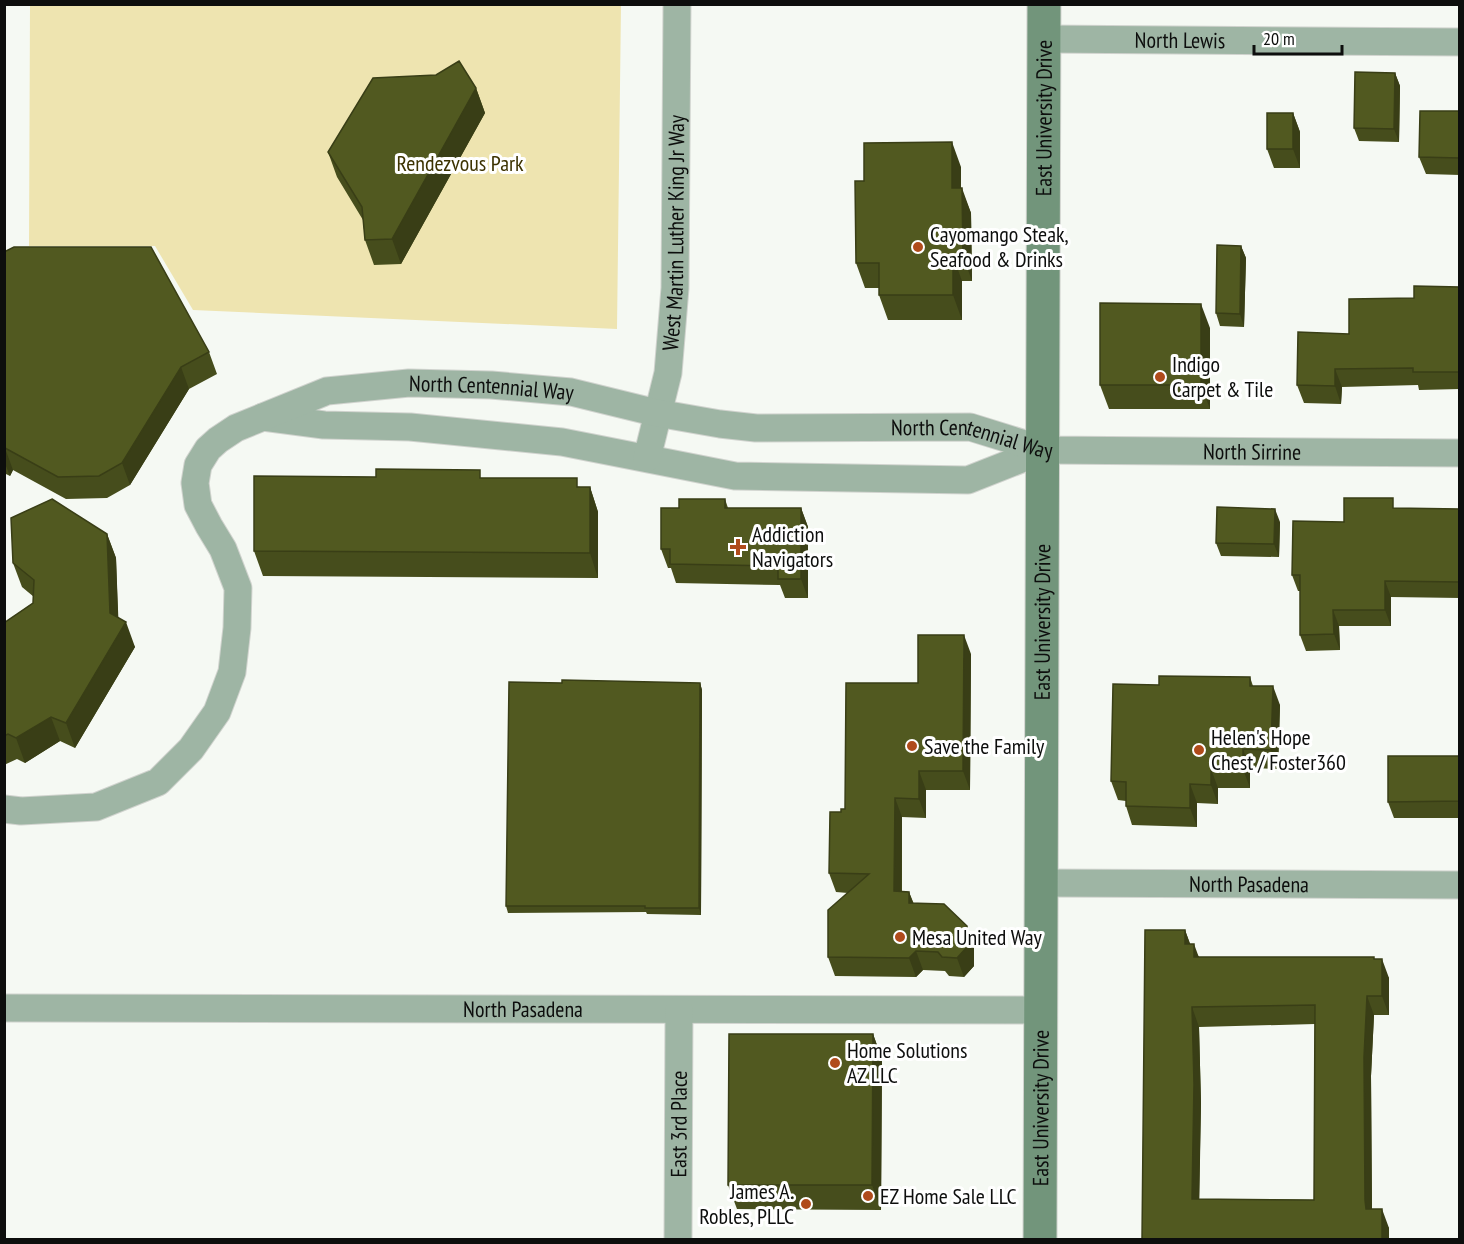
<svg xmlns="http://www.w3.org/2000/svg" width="1464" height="1244" font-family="'PT Sans Narrow',sans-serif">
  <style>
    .green { fill: #eee4b0 }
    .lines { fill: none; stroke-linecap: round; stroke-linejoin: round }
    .street-casing { stroke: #d0d3ce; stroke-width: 29 }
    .secondary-casing { stroke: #d0d3ce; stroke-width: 35 }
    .street { stroke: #9eb5a4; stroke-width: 27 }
    .secondary { stroke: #72957b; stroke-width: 33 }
    .wall { fill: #464d1c; fill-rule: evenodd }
    .shaded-wall { fill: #393e16 }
    .building { fill: #515920; stroke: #393e16; stroke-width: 1.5; fill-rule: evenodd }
    .poi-dot { fill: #b04b1b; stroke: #fff; stroke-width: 2 }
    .labels { text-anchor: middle; stroke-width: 6; stroke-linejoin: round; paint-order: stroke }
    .street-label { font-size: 22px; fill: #0d0e0d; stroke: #fff }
    .park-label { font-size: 22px; fill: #3c3200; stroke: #fff }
    .poi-label { font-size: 22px; fill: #0d0e0d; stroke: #fff; text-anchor: start }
  </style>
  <rect width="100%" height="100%" fill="#f5f9f3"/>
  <!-- green -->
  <path class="green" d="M30,5H621L617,329L193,310L155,246H29Z"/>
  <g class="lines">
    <defs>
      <g id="street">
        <path id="s1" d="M1044,39L1460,42"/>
        <path d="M263,417L324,425L410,427L562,442L735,476L968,480L1044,450"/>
        <path id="s2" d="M647,458L668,373L675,288L677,4"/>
        <path id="s3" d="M4,809L21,811L96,807L158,782L191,749L217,712L232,672L237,628L238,588L223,549L209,526L198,505L195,483L198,465L208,449L218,440L236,428L327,391L409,383L491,385L571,392L657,413L720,424L756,428L970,427L1044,450L1460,453"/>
        <path id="s4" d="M1041,883L1460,885"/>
        <path id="s5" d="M4,1008L1041,1010"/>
        <path id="s6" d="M678,1240L679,1010"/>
      </g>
      <g id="secondary">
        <path id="s7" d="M1040,1240L1044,4"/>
      </g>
    </defs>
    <!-- street casing -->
    <use href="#street" class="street-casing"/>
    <!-- secondary casing -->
    <use href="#secondary" class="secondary-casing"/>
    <!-- street -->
    <use href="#street" class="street"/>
    <!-- secondary -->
    <use href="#secondary" class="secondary"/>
  </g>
  <!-- wall -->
  <path class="wall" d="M1395,73L1400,86L1399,142L1359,141L1354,128Z
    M476,88L485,113L401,264L374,265L365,240L363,220L337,177L328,152Z
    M1460,92V175L1426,174L1419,157L1459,111Z
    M1293,113L1300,132V168H1274L1267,149Z
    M961,167V188L971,213L972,281H962V320H888L879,295V288H865L856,263L864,181Z
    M1241,246L1246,258L1244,327L1220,326L1216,313Z
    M4,252L209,352L217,374L189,389L130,485L107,498L66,499L13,470L10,476L4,473Z
    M1460,287V389L1419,390L1418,385L1342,387L1341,404L1304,403L1297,385L1349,334L1414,298Z
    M1210,328V409H1109L1100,385Z
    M483,478L581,487H590L598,512V578L263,576L254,551Z
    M725,499L728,508H801L808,527V598H785L780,585L676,583L671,568H668L661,549L679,508Z
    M1396,508L1460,509V598L1391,597V626H1339L1340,650L1306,651L1300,635V591H1298L1292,575L1344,522Z
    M1280,522L1279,557L1221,556L1216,543Z
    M107,534L116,558L118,618L135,647L75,748L60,741L25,763L17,759L4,765V623L33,603L34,597L22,587L13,563Z
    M971,654L970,790H926V818L902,817V891L909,892L914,904L974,945V966L964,977L949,976L945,971L923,970L916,977L835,976L828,957L848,893L836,892L829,873L841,812L845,809L918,683Z
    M1250,677L1253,686L1280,705L1278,769L1250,768V788H1218V804L1197,803V827L1132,825L1126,806V801L1118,800L1111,781L1159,685Z
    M700,683L702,690L701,915L647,914L646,912L508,913L506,906Z
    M1460,756V818H1394L1388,802Z
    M1185,930L1190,944L1199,957L1375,959L1389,978V1015H1374L1371,1076L1372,1209L1389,1228V1239H1142ZM1315,1024L1314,1200L1199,1199L1201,1103L1199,1027Z
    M873,1034L882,1059L881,1210L737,1209L728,1185Z"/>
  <!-- shaded-wall -->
  <path class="shaded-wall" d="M1395,73L1400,86L1399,142L1394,129Z
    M476,88L485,113L401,264L392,239Z
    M1293,113L1300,132V168L1293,149Z
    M952,142L961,167V213L952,188Z
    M4,161L6,166L4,229Z
    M962,188L971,213L972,281L963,256Z
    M1241,246L1246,258L1244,327L1240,314Z
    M953,256L962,281V320L953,295Z
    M1201,304L1210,328V409L1201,385Z
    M181,367L189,389L130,485L122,463Z
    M1335,369L1342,387L1341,404L1335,386Z
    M5,448L13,470L10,476L4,461Z
    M590,487L598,512V578L590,553Z
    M801,508L808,527V598L801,579Z
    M1275,509L1280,522L1279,557L1274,544Z
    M107,534L116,558L119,635L126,622L135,647L75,748L66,723L110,613Z
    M1385,581L1391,597V626L1385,610Z
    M1333,610L1339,626L1340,650L1334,634Z
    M964,635L971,654L970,790L963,771Z
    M700,683L702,690L701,915L699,908Z
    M1273,686L1280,705L1278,769L1271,750Z
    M51,717L60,741L25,763L16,738Z
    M1243,749L1250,768V788L1243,769Z
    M1211,769L1218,788V804L1211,785Z
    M919,771L926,790V818L919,799Z
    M1190,784L1197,803V827L1190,808Z
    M895,798L902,817L901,910L894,891Z
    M909,892L916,911L909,903Z
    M967,926L974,945V966L964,977L957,958Z
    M1185,930L1192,949L1185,944Z
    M1194,944L1201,963L1194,957Z
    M916,951L923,970L916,977L909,958Z
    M1382,959L1389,978V1015L1382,996Z
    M1367,996L1374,1015L1371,1076L1372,1219L1366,1209L1365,1200L1364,1057Z
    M1192,1007L1199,1027L1201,1103L1199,1218L1192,1199Z
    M873,1034L882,1059L881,1210L872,1185Z
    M1382,1209L1389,1228V1239H1382Z"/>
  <!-- building -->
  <path class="building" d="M459,61L476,88L392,239L365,240L362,207L328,152L373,78L436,75Z
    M1355,72L1395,73L1394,129L1354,128Z
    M1460,92V158L1419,157L1420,111H1459Z
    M1267,113H1293V149H1267Z
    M952,142V188H962L963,256H953V295H879V263H856L855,181H864V143Z
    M1217,245L1241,246L1240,314L1216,313Z
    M14,247H151L209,352L181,367L122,463L99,476L58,477L5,448L4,449V252Z
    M1414,286L1460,287V372H1413V368L1335,369V386L1297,385L1298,332L1349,334V299L1414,298Z
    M1100,303L1201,304V385H1100Z
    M376,469L480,470V478H577V487H590V553L254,551V476L376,477Z
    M1344,498H1393V508L1460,509V582L1385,581V610H1333L1334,634L1300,635V575H1292L1293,521L1344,522Z
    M52,499L107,534L110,613L126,622L66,723L51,717L16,738L8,734L4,736V623L33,603L34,580L13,563L11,518Z
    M679,499H725V508H801V579H778V566L670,564V549H661V508H679Z
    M1217,507L1275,509L1274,544L1216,543Z
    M918,635H964L963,771H919V799L895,798L894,891L909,892V903L944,904L967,926V947L957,958L942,957L938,952L916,951L909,958L828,957V910L869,874L829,873L830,812H841V809H845L846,683H918Z
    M1159,676L1250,677V686H1273L1271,750L1243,749V769H1211V785L1190,784V808L1126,806V782L1111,781L1113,684L1159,685Z
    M562,680L700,683L699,908H645V906H506L509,682L562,683Z
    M1388,756H1460V801L1388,802Z
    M1145,930H1185V944H1194V957H1374V959H1382V996H1367L1364,1057L1365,1200L1366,1209H1382V1239H1142ZM1315,1005L1314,1200L1192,1199L1194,1084L1192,1007Z
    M729,1034H873L872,1185H728Z"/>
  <!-- markers -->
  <g class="poi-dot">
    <circle cx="918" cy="247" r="6"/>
    <circle cx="1160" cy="377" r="6"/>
    <path d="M735 538h6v6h6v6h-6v6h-6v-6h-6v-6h6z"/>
    <circle cx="912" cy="746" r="6"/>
    <circle cx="1199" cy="750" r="6"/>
    <circle cx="900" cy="937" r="6"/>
    <circle cx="835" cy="1063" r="6"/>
    <circle cx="868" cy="1196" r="6"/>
    <circle cx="806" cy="1204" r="6"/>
  </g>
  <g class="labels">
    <!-- street labels -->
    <g class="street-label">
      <text dy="8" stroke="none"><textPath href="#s1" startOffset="136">North Lewis</textPath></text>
      <text dy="8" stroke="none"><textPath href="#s7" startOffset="1122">East University Drive</textPath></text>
      <text dy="8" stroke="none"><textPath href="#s2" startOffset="228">West Martin Luther King Jr Way</textPath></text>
      <text dy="8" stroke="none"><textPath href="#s3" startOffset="828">North Centennial Way</textPath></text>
      <text dy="8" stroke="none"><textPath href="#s3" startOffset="1314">North Centennial Way</textPath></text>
      <text dy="8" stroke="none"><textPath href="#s3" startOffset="1596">North Sirrine</textPath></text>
      <text dy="8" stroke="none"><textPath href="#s7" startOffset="618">East University Drive</textPath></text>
      <text dy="8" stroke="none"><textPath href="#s4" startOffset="208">North Pasadena</textPath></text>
      <text dy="8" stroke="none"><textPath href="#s5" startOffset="519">North Pasadena</textPath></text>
      <text dy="8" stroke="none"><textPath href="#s7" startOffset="132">East University Drive</textPath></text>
      <text dy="8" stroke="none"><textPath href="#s6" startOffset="116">East 3rd Place</textPath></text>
    </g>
    <!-- park labels -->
    <g class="park-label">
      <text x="460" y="171">Rendezvous Park</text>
    </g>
    <!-- poi labels -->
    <g class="poi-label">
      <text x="930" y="242">Cayomango Steak,<tspan x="930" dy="25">Seafood &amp; Drinks</tspan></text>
      <text x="1172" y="372">Indigo<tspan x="1172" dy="25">Carpet &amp; Tile</tspan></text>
      <text x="752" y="542">Addiction<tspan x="752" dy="25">Navigators</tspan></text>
      <text x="1211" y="745">Helen's Hope<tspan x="1211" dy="25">Chest / Foster360</tspan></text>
      <text x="924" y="754">Save the Family</text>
      <text x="912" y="945">Mesa United Way</text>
      <text x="847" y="1058">Home Solutions<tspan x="847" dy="25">AZ LLC</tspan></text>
      <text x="794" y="1199" text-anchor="end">James A.<tspan x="794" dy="25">Robles, PLLC</tspan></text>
      <text x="880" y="1204">EZ Home Sale LLC</text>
    </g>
  </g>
  <!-- border -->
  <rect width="1464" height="1244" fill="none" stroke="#0d0e0d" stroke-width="12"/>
  <!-- scale -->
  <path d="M1254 45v9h88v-9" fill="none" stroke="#0d0e0d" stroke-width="3"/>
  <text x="1263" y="45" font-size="18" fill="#0d0e0d" stroke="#ffffff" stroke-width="4.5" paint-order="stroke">20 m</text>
</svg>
